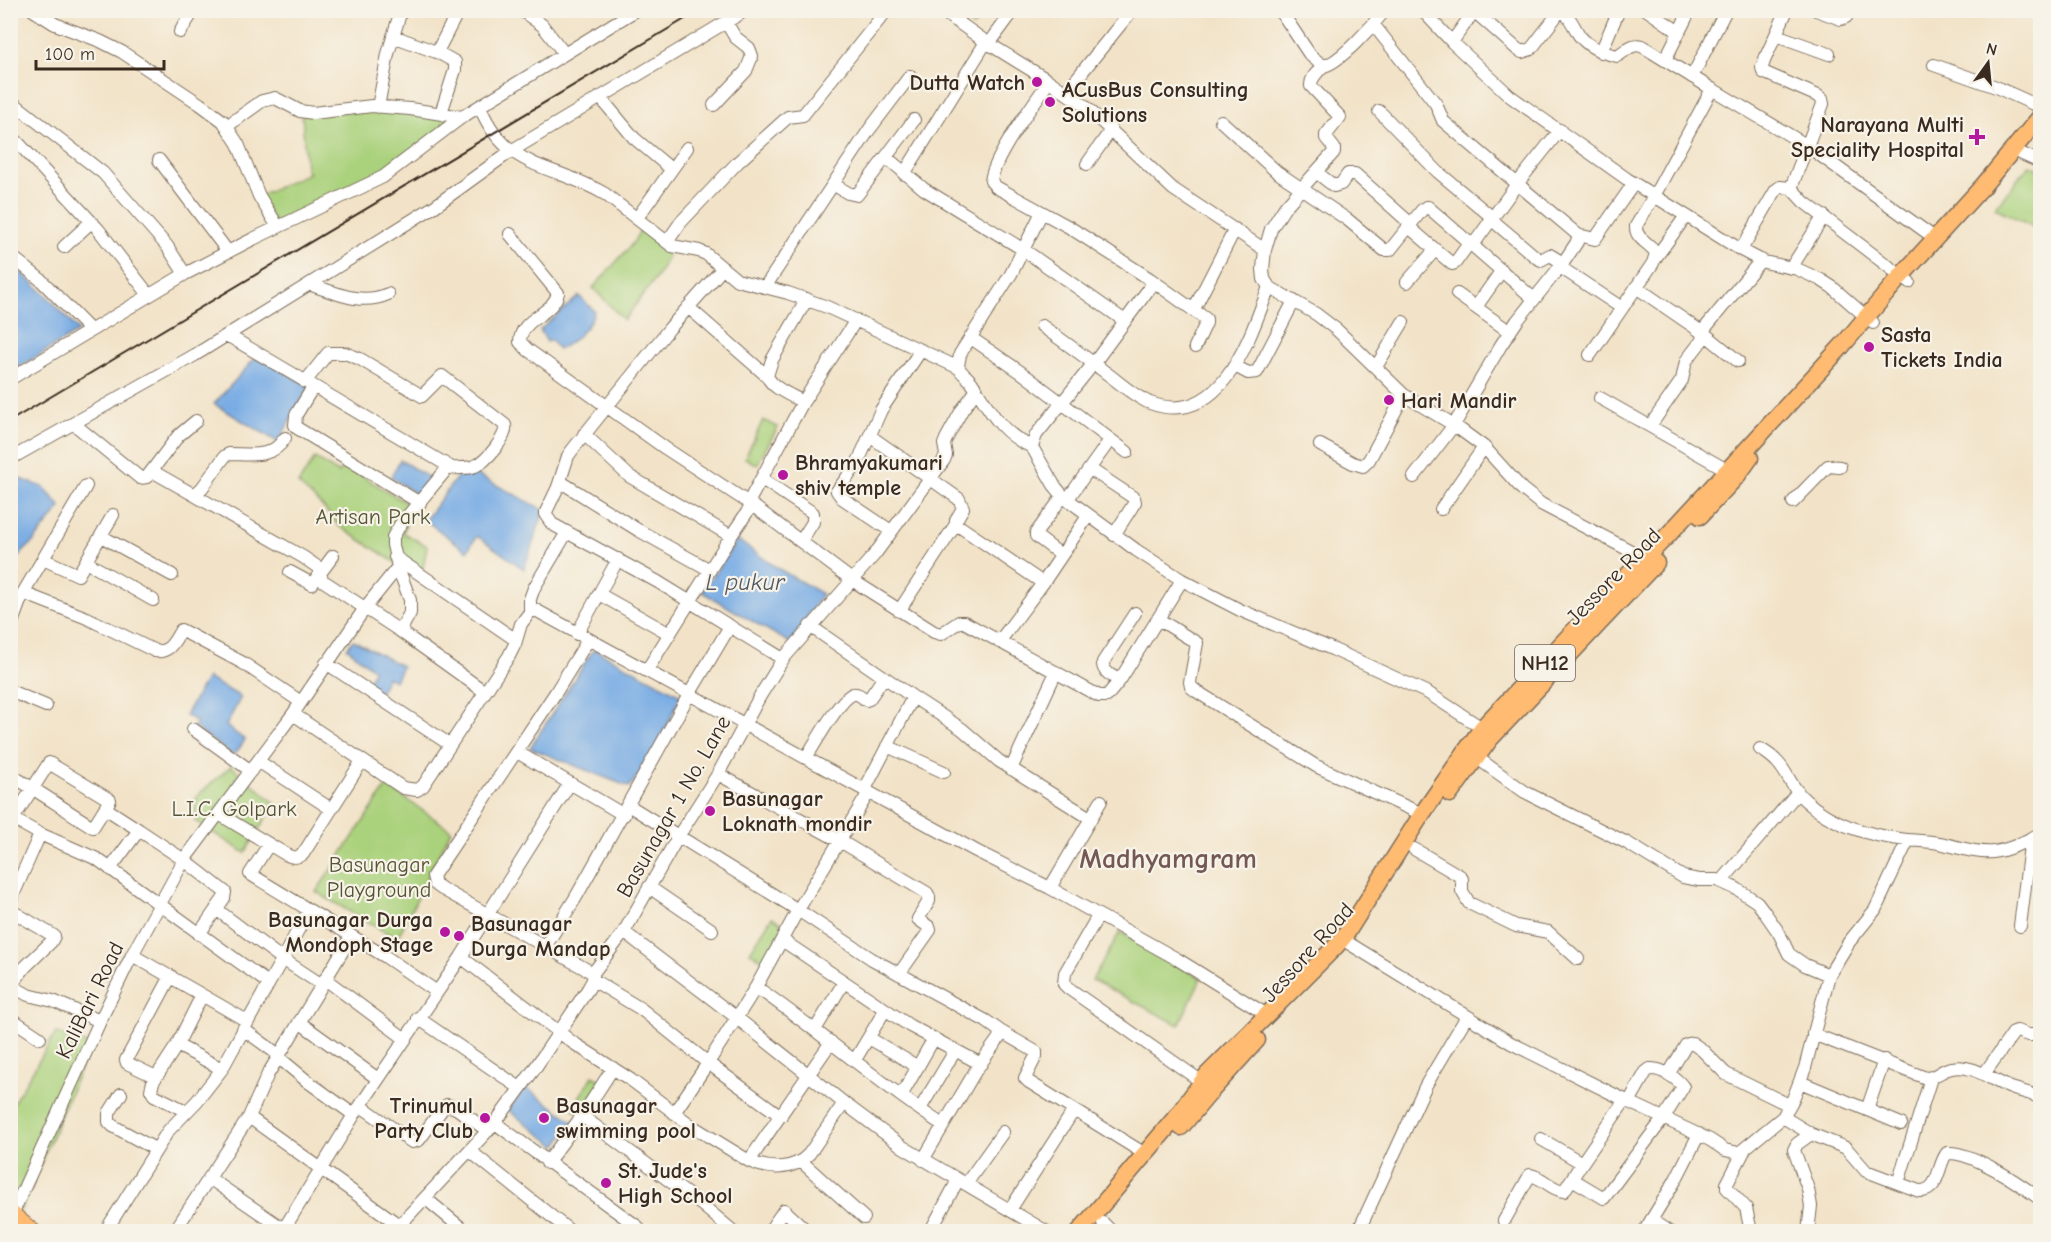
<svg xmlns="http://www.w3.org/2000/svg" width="2051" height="1242" font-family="'Comic Neue',sans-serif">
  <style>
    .green { fill: #aad17c; stroke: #727e4d; stroke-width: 1.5 }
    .water { fill: #77abe4; stroke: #596a81; stroke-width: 1.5 }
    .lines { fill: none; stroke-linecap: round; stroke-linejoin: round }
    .minor-casing { stroke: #7b6b5a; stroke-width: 14 }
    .major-casing { stroke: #7b6b5a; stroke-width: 17 }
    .highway-casing { stroke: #7b6b5a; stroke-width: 19 }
    .minor { stroke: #fff; stroke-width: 12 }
    .major { stroke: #febb71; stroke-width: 15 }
    .highway { stroke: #febb71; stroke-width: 16 }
    .rail { stroke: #3b2a1e; stroke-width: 2 }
    .poi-dot { fill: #b5179e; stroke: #f7f3e8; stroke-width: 2 }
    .labels { text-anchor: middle; stroke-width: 4.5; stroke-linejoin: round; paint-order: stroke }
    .shield { fill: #f7f3e8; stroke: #73665b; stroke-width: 1.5 }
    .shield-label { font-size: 21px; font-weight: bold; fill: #3b2a1e }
    .poi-label { font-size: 22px; font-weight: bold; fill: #3b2a1e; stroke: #f7f3e8; text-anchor: start }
    .park-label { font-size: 22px; fill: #575436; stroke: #f7f3e8 }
    .street-label { font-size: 22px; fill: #3b2a1e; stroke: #f7f3e8 }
    .water-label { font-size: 24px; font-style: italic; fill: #505763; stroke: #f7f3e8 }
    .district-label { font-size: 28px; font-weight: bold; fill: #745856; stroke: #f7f3e8 }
  </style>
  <rect width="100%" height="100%" fill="#f7f3e8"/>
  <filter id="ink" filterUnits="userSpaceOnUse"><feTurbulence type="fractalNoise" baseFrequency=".0167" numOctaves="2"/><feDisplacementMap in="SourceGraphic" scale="12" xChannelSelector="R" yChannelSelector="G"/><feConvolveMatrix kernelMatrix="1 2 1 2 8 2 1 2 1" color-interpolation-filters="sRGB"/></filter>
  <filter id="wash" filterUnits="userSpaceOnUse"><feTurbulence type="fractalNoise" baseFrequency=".008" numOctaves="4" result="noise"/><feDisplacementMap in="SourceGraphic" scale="24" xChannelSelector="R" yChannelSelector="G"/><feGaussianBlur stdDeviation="1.35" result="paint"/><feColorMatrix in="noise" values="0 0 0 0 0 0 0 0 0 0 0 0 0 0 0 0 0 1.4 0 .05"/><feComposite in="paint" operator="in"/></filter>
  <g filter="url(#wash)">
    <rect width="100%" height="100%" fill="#f2e3c8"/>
    <!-- green -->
    <path class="green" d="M951,11H985L973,27Z
      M377,110L457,118L395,165L278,227L259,196L309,173L306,169L302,114Z
      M2029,165L2040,169V230L1995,208Z
      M642,227L670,251L661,271L624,320L593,288L633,243Z
      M763,420L778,427L757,465L745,458Z
      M315,458L338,473L344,465L405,502L411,508L403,533L427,546L421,579L340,527L322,506L298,484Z
      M231,766L275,803L245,853L195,821L196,797Z
      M387,786L451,830L397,939L316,892Z
      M772,917L785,925L764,961L750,952Z
      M1120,932L1201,978L1179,1025L1092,980Z
      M56,1033L90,1045L18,1218L11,1211L10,1108Z
      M593,1076L603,1081L578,1113L572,1108Z"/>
    <!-- water -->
    <path class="water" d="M11,263L49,298L79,331L11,372Z
      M579,296L594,311C591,326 572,344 558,349L551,340L547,342L540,330Z
      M257,356L310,386L278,442L214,404Z
      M400,460L433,480L422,498L391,477Z
      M464,468L544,510L524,569L477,536L467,551L425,520Z
      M18,478L43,487L61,507L34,541L11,564V479Z
      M737,540L779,569L822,594L790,643L702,592Z
      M353,640L402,666L395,681L387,677L380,692L366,685L374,670L347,648Z
      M594,649L681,695L652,759L629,787L530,748Z
      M207,678L241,697L226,726L245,740L234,756L194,727L197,722L185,715Z
      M525,1087L574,1122L556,1146L508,1110Z"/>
  </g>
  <g filter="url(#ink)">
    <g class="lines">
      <defs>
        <path id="minor" d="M33,10L55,24L100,41L122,52L200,104L223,121L238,144L259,196L278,227
          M521,10L542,25L564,53
          M941,10L986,42L1049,81C1034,104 994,156 991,181L996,187L1069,227L1150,279L1151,286L1094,363L1036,435L1032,447L1054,485L1063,496L1136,550L1182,580L1240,610L1332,649L1428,693L1482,728
          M1280,10L1310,55L1323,66C1339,64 1374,24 1385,10
          M1422,10L1452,42L1510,96L1627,179L1741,250L1764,262L1797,269L1821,280L1832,287L1873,323
          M1563,10C1570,18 1574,26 1579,35C1588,47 1603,53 1617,56C1626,51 1631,43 1642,46L1712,89
          M1647,10L1679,32
          M1787,10L1764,61L1762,67L1763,72L1818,96L1822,99L1823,104L1791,188L1804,202L1909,282
          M1816,10L1841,19L1846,17L1850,10
          M1474,11L1517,49L1522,52L1531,49L1561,10
          M1373,24L1436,104L1443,121L1578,235L1577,242L1563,263L1517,321L1501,345L1454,425L1414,477
          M180,32L194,10
          M1776,35L1829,54
          M393,36L439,53
          M1452,42L1475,10
          M989,44L1014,10
          M1601,52L1619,10
          M1665,60L1690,10
          M1934,65L1996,87L2040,107
          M1323,66C1318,72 1310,78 1311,86L1340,117L1326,135V138L1334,148V152L1285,207L1271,229L1265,250L1263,269L1264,279L1269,287L1316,314L1337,330L1404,395L1454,425L1484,447L1522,489L1541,504L1652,562
          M1692,77L1726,10
          M1049,81L1085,106L1173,189L1265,250
          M1066,92L1132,10
          M600,97L634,138L671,169
          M12,102L103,173L167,246L185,274
          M714,105L746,71L752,56L749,48L735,37L726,22
          M378,107L388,54L401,10
          M480,107C507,172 553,163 605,194L672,246L699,251L706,254L737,280L788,293L827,307L959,368
          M1379,111L1438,172L1493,218
          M441,113L455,70V62L439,53L438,50L454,19L453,10
          M1221,121L1277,172L1348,220L1384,250H1390L1422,210L1426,207H1428L1534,299
          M227,126L262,101L275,98L300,111L313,113L372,106L410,109L462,117
          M10,134L98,229L149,295
          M2020,153L2040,162
          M886,157L924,189L1024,250L1125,321
          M159,160L228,252
          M1087,164L1111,130
          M1316,172L1334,186L1341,184L1348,174H1355L1411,224
          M904,174L986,42
          M833,184L848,193L857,195L914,120
          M637,218L687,148
          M1492,220L1537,258L1541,260L1550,255L1563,263
          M1409,227L1452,264L1455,263L1470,242
          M510,234L558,293C553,315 520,318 520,342L528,350L665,448L752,505L852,580L934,632L941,634L959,622H964L1099,696H1107L1120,680L1182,580
          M1578,235L1595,239L1634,183
          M667,242L681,222L738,162L788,117L803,115L887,10
          M1473,245L1517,184L1560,130
          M64,247L91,222
          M1741,250L1776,190L1780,187L1791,188
          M10,255L41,280L90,330
          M1656,257L1686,216
          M1560,267L1622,308
          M723,268L669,329L573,449L568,456L558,487L545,514L552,524L658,582L783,659
          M1791,268L1824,216
          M1150,279L1206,319V323L1195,347
          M1407,282L1435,250
          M309,284C336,293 361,306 388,294
          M765,287L869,130L910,76
          M1636,287L1706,335L1738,361
          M1457,294L1510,332
          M688,307L767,376
          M1476,307L1502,270
          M1194,309L1235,229
          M1042,326C1063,341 1084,356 1105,372C1119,382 1133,396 1150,403C1222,429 1250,337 1269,287
          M1701,333L1761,260
          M227,335L452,468
          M971,338L1022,373L1127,452
          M1590,355L1653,263L1656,253C1650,243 1635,239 1636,226L1654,196L1712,89L1806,145L1936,239
          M1235,366L1248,373L1257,372L1294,301
          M1376,367L1403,322
          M10,379L185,274L253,239L383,177L462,117L636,10
          M305,382L328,353H345L360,359L422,396L442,376L505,425C508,436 486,462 475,466C466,470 456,466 446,470L400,525L393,537V545L398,567L410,600V613L400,631
          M313,387L296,415L295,425L297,428L420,503
          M1600,398L1727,470
          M803,402C791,395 773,389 767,376L772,360L807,299
          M74,424L140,478L147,477L178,436L196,421
          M1650,426L1682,380L1686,361L1706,335
          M584,434L629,476L731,536L752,505
          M870,436L959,499L963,508L956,520V524L1043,583
          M1320,445L1353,463L1363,466L1369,460L1404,395
          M1032,447C1000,433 990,410 972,383C969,378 961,373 959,368C957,365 960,358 960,354L1011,274L1042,212
          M10,459L195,355L435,206L511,151L746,10
          M1090,469L1134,498L1135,502L1114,535
          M152,471L303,557L319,568L322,580L400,631L485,692
          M762,479L813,513V522L801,541
          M561,482L638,530L710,570
          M86,486L43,559L78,575L113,515
          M194,495L202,488L225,456L229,454C251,454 272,459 285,438
          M1067,500L1110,440
          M1793,502L1828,466L1840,467
          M748,503L803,402L856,320
          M1441,509L1484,447
          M891,531L842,498L837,491L857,464L881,410L921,350
          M101,536L172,575
          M1061,555L1036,536V533L1063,496
          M395,557L516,640
          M86,562L153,600
          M290,572L312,584L333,556
          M23,593L87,618L155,651C170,653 174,641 181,630L243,663L301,702
          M599,594L670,634
          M530,607L976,851L1050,888L1177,959L1267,1015
          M899,611L956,524
          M1158,619L1197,643L1190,682L1191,687L1196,691L1316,766L1422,814
          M810,626L913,697L962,729L999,761L1090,818
          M10,628L23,593L43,559
          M577,634L618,559
          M588,640L556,692L433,876L435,884L442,889L593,973
          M999,642L1043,583L1088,516
          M326,663L449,744
          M647,670L731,536
          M1120,680C1112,676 1102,672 1103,662L1135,613
          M10,691L46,706
          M293,714L403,788L417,790L423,786L509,656L515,644L521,624L530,612V599L534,588L567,532
          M193,729L251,771
          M887,746L944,772
          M1760,749C1788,764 1786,783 1805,800C1832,825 1871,836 1907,840C1918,841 1928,841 1939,843C1956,846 1976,854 1993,852C2011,850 2025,841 2040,834
          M517,752L624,815
          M1476,757L1525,792L1627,843L1683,877L1699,880H1717L1737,889L1757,902L1763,910L1779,933L1789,954L1805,965L1829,975
          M806,758C814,745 840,698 853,694C858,693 862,697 866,700L869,699L884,677
          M258,761L331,809
          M1011,769L1056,672
          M718,774L840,841L927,893L929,897V901L918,919L929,927L930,930L899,974
          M10,775C39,791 65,810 93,827L110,800L49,763L13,819H10
          M865,789L913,697
          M628,805L798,910L872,959L986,1021L1000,1031L999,1038L976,1070L923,1160
          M105,808L139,830
          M219,814L287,855C293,858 297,858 303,854L362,761
          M13,819L40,834L97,859L268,983
          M269,844L250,874L386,957L437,992
          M1414,849L1460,876L1462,879V891L1469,903L1516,926L1548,932L1578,959
          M110,869L139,830L184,860L225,892L224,898L199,934
          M1721,882L1798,792
          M649,887L712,930
          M1050,888L1101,801
          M10,902L40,834
          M216,909L281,958L322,985
          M10,910L54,936L51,942L25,967L10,987
          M1098,916L1065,973L1064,984L1068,988L1202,1082
          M2020,926L2031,838
          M624,932L737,1018L844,1103L903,1147L1047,1232
          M782,940L910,1026L981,1064
          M1350,944L1511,1043L1629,1102L1710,1140L1725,1150L1739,1153L1783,1117L1793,1099L1805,1068L1829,975L1849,942L1875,910L1908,840
          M545,947L576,897L690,693L730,626
          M132,955L202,995L177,1045L222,1069
          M461,957L572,1042L631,1080L692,1126L749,1161L831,1042
          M325,979L404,1038
          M593,980L641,1009L708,1063L674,1113
          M12,986L28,995L53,1001L100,1021
          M756,987C820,1031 878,1083 943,1125
          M202,995L247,1021
          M10,1018L40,1038
          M418,1018L520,1088
          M299,1022L378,1079
          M243,1029L279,1055
          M815,1030L844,982
          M1000,1031L1036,1052V1056L1025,1078L1029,1082L1145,1154
          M1813,1034L1926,1078C1936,1078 1942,1069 1952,1068C1974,1063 1994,1083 2014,1089C2023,1092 2032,1093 2040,1098
          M869,1038L918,1067
          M177,1045L153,1082L151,1090L154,1095L186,1111
          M278,1057L307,1081L354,1115
          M855,1060L885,1010
          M1984,1074L2014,1032L2017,1031L2028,1035H2036L2040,1029
          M1668,1075L1686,1045L1692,1043L1702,1050L1726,1074L1789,1105
          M156,1077L127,1063L126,1060L171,976
          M1800,1082L1901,1124
          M121,1094L109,1113V1122L113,1126L155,1149
          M901,1096L933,1040
          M361,1106L412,1142L419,1140L443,1108L447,1105L456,1108L488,1131
          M920,1109L955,1051
          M1867,1110L1884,1060
          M582,1116L702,1205L734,1232
          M781,1116L708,1063L756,987L798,910L869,792
          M249,1117L399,1225
          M1783,1117L1811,1134L1846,1148L1866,1171L1919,1191C1940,1192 1937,1165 1947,1153C1972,1151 2020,1184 2040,1199
          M495,1123L638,1227
          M1541,1139L1582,1163L1625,1100
          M470,1151L571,1232
          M1744,1151L1727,1184V1188L1746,1208L1751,1232
          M749,1161C769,1170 793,1171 809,1154L844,1103
          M802,1162L864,1218
          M547,1163L582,1116L613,1068
          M209,1178L288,1232
          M1572,1179L1604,1198L1663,1119L1683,1087C1677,1078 1661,1068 1650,1069L1646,1072L1629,1102
          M1898,1183L1931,1078
          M966,1184L1003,1132
          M425,1198L466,1232
          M1010,1210L1074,1110
          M10,1219L100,1021L132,955L184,860L293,714L365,608L398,567
          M1651,1220L1669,1232
          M1504,1221L1530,1175C1543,1177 1551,1190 1564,1191L1582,1163
          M1103,1223L1112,1232
          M105,1232L168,1131L197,1101L222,1069L309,910
          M174,1232L249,1117L268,1074L351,937
          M282,1232L354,1115L461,957L570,783
          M393,1232L495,1123L533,1071L588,989L593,980V973L624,932L679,835L718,774L760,696L783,659L875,554L944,460L946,455L944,444L946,439L962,410L976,391
          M769,1232L784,1210L808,1232
          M930,1232L958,1180
          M1358,1232L1426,1085L1467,1016
          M1644,1232L1675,1181L1699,1134
          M1808,1232L1811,1206L1808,1189L1794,1150L1797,1144L1811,1134"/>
        <path id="major" d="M10,1212L34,1232"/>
        <path id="highway" d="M1700,516L1737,476L1750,458
          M1450,794L1490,739L1656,563
          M1181,1127L1212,1090L1257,1040
          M1079,1232L1177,1116L1207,1075L1337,945L1346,934L1422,814L1482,728L1605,598L1668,535L1842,346L1901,276L1982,187L2040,117"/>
      </defs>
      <!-- minor casing -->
      <use href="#minor" class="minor-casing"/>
      <!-- major casing -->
      <use href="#major" class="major-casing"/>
      <!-- highway casing -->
      <use href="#highway" class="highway-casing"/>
      <!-- minor -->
      <use href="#minor" class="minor"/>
      <!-- major -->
      <use href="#major" class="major"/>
      <!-- highway -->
      <use href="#highway" class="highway"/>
      <!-- rail -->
      <path class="rail" d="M10,421L700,10"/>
    </g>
  </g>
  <!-- markers -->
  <g class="poi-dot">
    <circle cx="1037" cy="82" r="6"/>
    <circle cx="1050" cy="102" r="6"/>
    <path d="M1974 128h6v6h6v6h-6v6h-6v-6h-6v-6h6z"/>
    <circle cx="1869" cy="347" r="6"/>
    <circle cx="1389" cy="400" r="6"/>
    <circle cx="783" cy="475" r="6"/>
    <circle cx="710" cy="811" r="6"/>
    <circle cx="445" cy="932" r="6"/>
    <circle cx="459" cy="936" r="6"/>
    <circle cx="485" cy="1118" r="6"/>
    <circle cx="544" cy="1118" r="6"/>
    <circle cx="606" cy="1183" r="6"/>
  </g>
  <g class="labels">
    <!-- shield labels -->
    <rect class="shield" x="1515" y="645" width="60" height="36" rx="4.5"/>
    <g class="shield-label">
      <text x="1545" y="670">NH12</text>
    </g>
    <!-- poi labels -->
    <g class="poi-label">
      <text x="1025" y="90" text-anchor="end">Dutta Watch</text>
      <text x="1062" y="97">ACusBus Consulting<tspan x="1062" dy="25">Solutions</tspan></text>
      <text x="1964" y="132" text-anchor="end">Narayana Multi<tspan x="1964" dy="25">Speciality Hospital</tspan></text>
      <text x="1881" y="342">Sasta<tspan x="1881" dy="25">Tickets India</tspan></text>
      <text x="1401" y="408">Hari Mandir</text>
      <text x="795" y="470">Bhramyakumari<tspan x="795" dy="25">shiv temple</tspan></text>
      <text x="722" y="806">Basunagar<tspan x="722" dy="25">Loknath mondir</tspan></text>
      <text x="433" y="927" text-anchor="end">Basunagar Durga<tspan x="433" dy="25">Mondoph Stage</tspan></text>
      <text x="471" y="931">Basunagar<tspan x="471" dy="25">Durga Mandap</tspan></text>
      <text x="473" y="1113" text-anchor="end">Trinumul<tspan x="473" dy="25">Party Club</tspan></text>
      <text x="556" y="1113">Basunagar<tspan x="556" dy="25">swimming pool</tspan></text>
      <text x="618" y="1178">St. Jude's<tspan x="618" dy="25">High School</tspan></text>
    </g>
    <!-- park labels -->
    <g class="park-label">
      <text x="373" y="524">Artisan Park</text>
      <text x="234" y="816">L.I.C. Golpark</text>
      <text x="379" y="872">Basunagar<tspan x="379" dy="25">Playground</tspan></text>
    </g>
    <!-- street labels -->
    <g class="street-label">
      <text transform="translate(1613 576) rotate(-46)" y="8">Jessore Road</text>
      <text transform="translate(673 806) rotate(-60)" y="8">Basunagar 1 No. Lane</text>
      <text transform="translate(1307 952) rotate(-48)" y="8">Jessore Road</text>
      <text transform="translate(89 1000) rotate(-64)" y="8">KaliBari Road</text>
    </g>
    <!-- water labels -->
    <g class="water-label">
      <text x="745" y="590">L pukur</text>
    </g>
    <!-- district labels -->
    <g class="district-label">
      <text x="1168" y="868">Madhyamgram</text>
    </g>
  </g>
  <!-- margin -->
  <rect width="2051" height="1242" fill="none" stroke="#f7f3e8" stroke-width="36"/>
  <!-- north arrow -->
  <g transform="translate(1988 63) rotate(15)" stroke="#f7f3e8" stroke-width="4.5" paint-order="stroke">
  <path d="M0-4.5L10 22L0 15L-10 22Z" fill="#3b2a1e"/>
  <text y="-9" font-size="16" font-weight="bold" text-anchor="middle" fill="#3b2a1e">N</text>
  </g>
  <!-- scale -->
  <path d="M36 60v9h128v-9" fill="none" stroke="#3b2a1e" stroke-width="3"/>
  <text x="45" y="60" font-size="18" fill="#3b2a1e" stroke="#f7f3e8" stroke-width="4.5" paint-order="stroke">100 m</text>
</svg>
